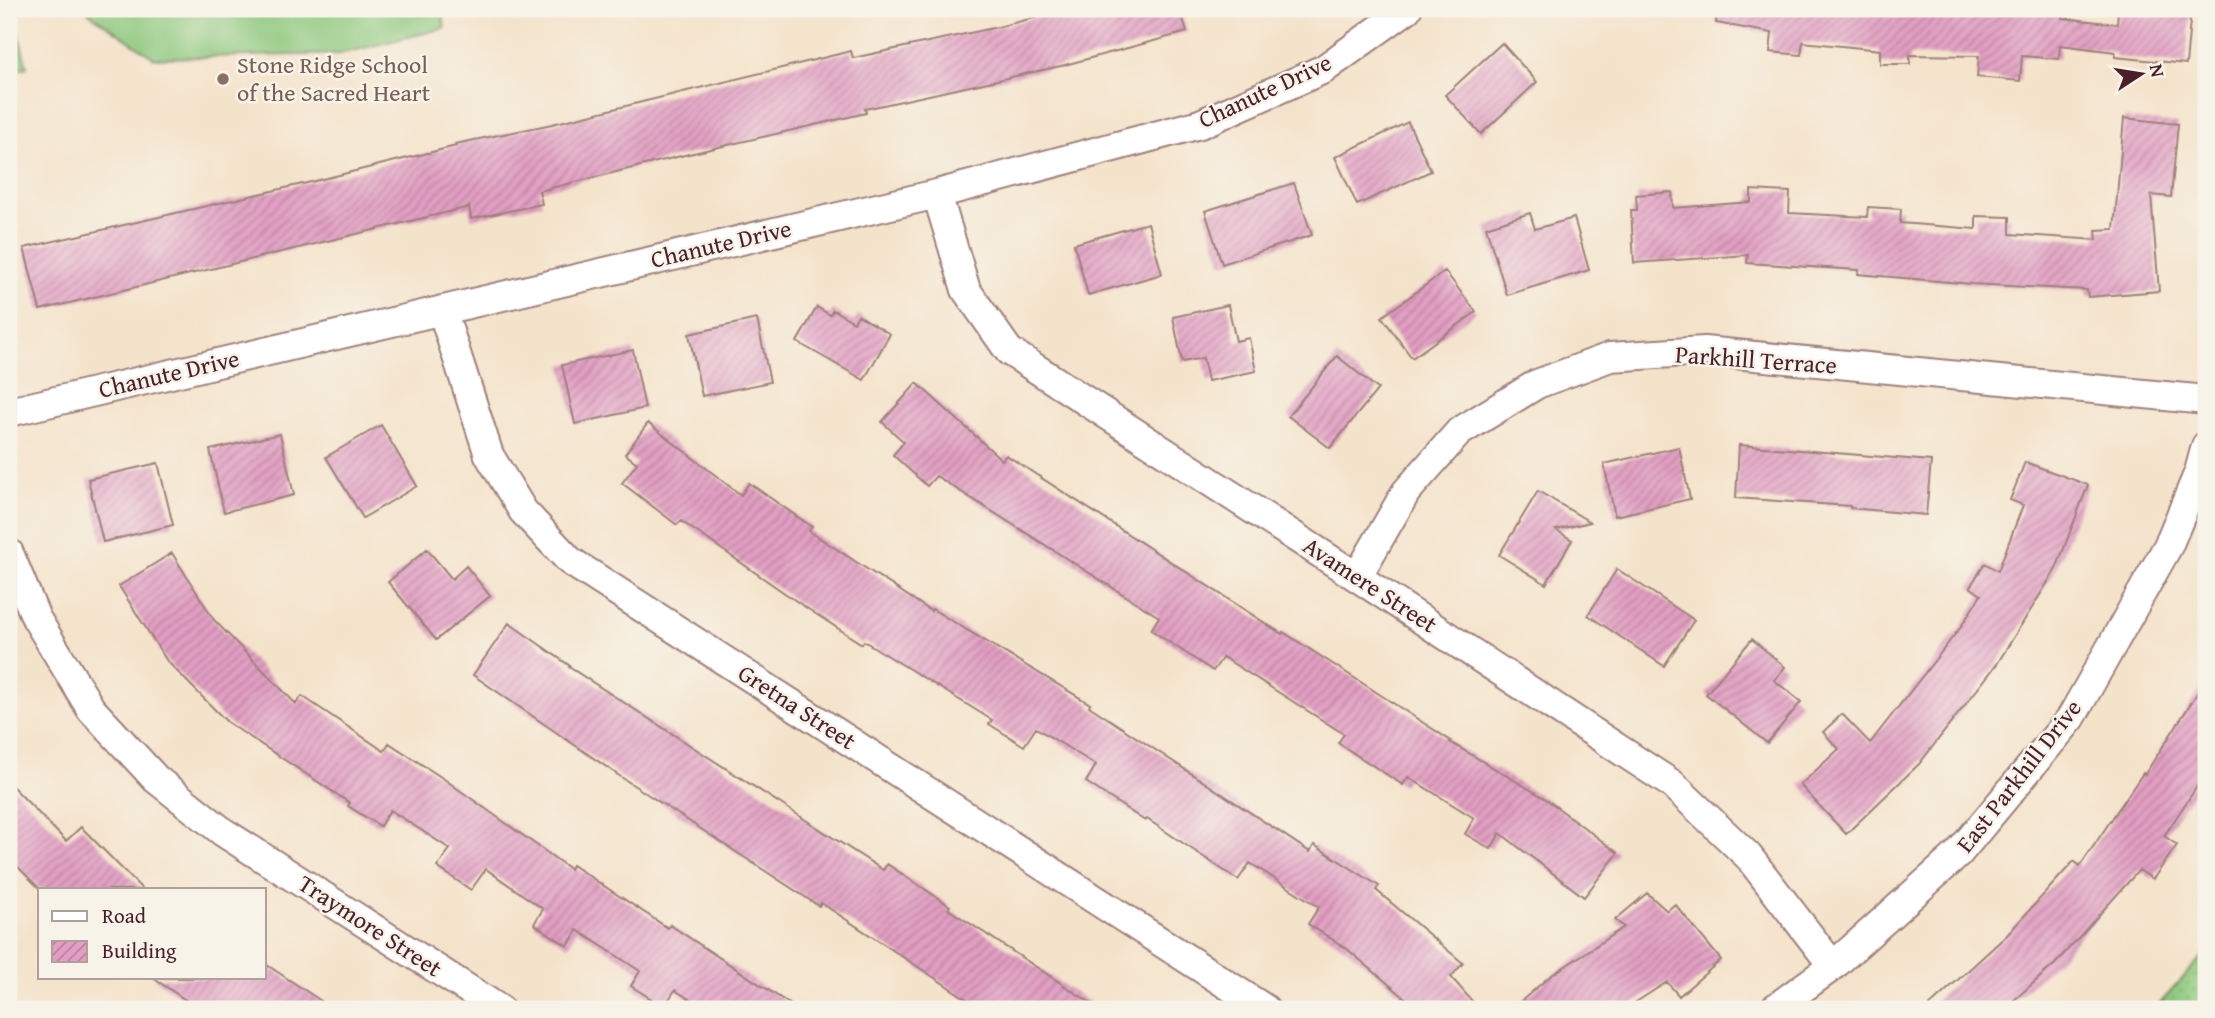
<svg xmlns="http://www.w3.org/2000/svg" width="2215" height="1018" font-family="'Gentium Book Plus',serif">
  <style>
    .grass { fill: #8cc87d; stroke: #6b7454; stroke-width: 2 }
    .park { fill: url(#park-dots); stroke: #6b7454; stroke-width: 2 }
    .building { fill: url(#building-hatch) }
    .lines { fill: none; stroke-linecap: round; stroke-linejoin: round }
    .street-casing { stroke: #9f817b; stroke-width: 32 }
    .street { stroke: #fff; stroke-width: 28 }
    .education-dot { fill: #8d6e63; stroke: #f7f3e8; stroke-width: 2.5 }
    .labels { text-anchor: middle; stroke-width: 5; stroke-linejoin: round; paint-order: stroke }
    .education-label { font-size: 24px; fill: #785e54; stroke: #f7f3e8; text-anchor: start }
    .street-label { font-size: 24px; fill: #4a1f2b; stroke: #f7f3e8 }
  </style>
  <defs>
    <pattern id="park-dots" width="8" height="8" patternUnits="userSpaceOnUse" patternTransform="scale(1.75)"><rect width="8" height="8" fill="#8cc87d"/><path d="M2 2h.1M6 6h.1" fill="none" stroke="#7aab6c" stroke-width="1.8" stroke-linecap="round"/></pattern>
    <pattern id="building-hatch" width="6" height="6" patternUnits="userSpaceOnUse" patternTransform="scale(1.75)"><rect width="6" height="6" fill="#e29fc3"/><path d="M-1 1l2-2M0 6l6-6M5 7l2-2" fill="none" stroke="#b9819f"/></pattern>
  </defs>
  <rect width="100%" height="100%" fill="#f7f3e8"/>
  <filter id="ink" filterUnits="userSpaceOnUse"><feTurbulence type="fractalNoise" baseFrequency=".0143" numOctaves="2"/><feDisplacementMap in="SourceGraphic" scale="14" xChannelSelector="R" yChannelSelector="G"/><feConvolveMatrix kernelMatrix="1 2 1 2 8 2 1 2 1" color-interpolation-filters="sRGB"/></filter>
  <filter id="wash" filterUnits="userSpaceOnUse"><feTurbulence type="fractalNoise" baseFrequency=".00686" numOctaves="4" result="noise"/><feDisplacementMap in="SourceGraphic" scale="28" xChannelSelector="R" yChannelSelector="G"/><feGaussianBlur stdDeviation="1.57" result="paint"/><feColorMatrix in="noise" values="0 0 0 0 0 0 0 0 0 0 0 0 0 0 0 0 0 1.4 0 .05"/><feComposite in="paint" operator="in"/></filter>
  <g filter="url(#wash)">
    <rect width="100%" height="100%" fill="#f4e3cb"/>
    <!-- grass -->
    <path class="grass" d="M9,9H12L27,67L9,72Z
      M87,9H442L445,28L340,54L154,58L89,13Z"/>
    <!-- park -->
    <path class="park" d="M2206,952V1009H2155Z"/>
    <g id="blocks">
      <!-- building -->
      <path class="building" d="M1036,9H1180L1187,32L1061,66L865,109L866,113L689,154L539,191L542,204L471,219L469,207L40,310L24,248L311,182L456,146L455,144L552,124L851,51L853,58L998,27L1037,17Z
        M1717,9H2063L2062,18L2117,24L2118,9L2191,10L2186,64L2115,57V52L2060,45L2059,59L2022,56L2020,81L1977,77L1979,56L1910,55V64H1880V50L1803,42L1801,55L1770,52L1772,33L1716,23Z
        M1502,43L1537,82L1481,134L1445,95Z
        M2124,118L2178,124L2171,197L2151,195L2159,291L2088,297L2087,290L1972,284L1858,274L1859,270L1747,263L1748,255L1634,263L1631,210H1637L1636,195L1672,192L1673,208L1751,202V190L1790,192L1789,213L1867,217L1868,207L1901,209L1900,223L1976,229V216L2010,217V234L2097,240L2096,230L2114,229Z
        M1408,122L1431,171L1357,205L1335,157Z
        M1294,183L1312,235L1222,264L1205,211Z
        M1530,213L1535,229L1574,218L1589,270L1507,295L1486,227Z
        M1148,223L1162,274L1088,295L1074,244Z
        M1445,271L1476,312L1412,358L1382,317Z
        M1228,305L1236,341L1249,338L1256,371L1208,381L1203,358L1182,362L1173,317Z
        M817,307L830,315L833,310L854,322L858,315L890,334L864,380L797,342Z
        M757,319L770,382L702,396L689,334Z
        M633,350L645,408L575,424L562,365Z
        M1337,356L1378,389L1330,448L1288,416Z
        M917,383L1002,460L1006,455L1282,634L1283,632L1373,690L1451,741L1450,742L1546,799L1618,853L1584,897L1500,833L1491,849L1465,834L1474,818L1408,777L1403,785L1338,743L1344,734L1223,657L1213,671L1151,630L1159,617L936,476L927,486L893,455L904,442L882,422Z
        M648,423L741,495L749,483L812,527L809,531L931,611L932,609L1090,704L1089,706L1310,852L1314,845L1379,886L1376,890L1463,963L1451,977L1479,1009H1418L1346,948L1308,924L1319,907L1250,863L1238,880L1147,819L1145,821L1086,782L1096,765L1036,728L1024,746L989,724L992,720L864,641L862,644L799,603L681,521L677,525L622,483L637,463L625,454Z
        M381,425L417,486L363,518L326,457Z
        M280,434L294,495L224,512L210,450Z
        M1739,445L1931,461L1926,515L1850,508V506L1736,498Z
        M1679,447L1690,499L1615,516L1604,464Z
        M2025,462L2088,485L2056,569L1997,664L1919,764L1846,834L1800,785L1839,749L1823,732L1842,714L1870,743L1960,628L1981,595L1970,587L1985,563L1998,571L2023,505L2010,500Z
        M158,463L173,525L103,542L88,479Z
        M1538,491L1590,522L1556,530L1572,540L1546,584L1499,555Z
        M427,549L452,579L466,566L490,596L436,640L388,582Z
        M172,553L214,620L296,704L302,696L384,751L389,743L444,779L570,869L572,865L668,928L670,925L797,1009H705L675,990L664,1007L631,986L640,971L577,930L568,946L534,924L543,909L486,869L471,890L437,867L450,849L390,810L380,826L348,806L350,803L227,722L167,661L119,586Z
        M1617,569L1694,620L1664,666L1588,615Z
        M509,623L570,666L569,667L883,870L887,864L950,906L948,909L1100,1009H982L821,903L819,906L621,777L473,675Z
        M1752,639L1785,667L1774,680L1801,702L1767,743L1706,694Z
        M2206,680V773L2164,836L2177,845L2153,879L2139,870L2055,964L2004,1009H1926L2007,935L2074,861L2080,866L2143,773L2145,774Z
        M9,783L66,841L81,827L143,890H41L9,858Z
        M1647,893L1667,911L1675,904L1721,960L1679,996L1667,982L1625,1009H1512L1549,977L1624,927L1615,920Z
        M264,963L333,1009H199L153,978H264Z"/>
    </g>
  </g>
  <g filter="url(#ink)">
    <use href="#blocks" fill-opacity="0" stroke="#9f817b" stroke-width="2"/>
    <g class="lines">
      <defs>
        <path id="street" d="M937,194L966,290L1009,351L1357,577L1672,784L1748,856L1833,966
          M442,310L489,455L523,511L570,561L1265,1009
          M9,412L937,194L1200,124L1324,69L1407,9
          M9,553L36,618L91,709L156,779L223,832L499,1009
          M1357,577L1406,492L1459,432L1537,384L1610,357L1704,351L2206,400
          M1774,1009L1833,966L1958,854L2071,718L2168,546L2199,472L2206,446"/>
      </defs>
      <!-- street casing -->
      <use href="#street" class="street-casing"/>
      <!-- street -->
      <use href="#street" class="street"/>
    </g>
  </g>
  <!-- markers -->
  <circle class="education-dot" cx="223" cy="79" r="7"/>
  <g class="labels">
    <!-- education labels -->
    <g class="education-label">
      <text x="237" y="73">Stone Ridge School<tspan x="237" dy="28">of the Sacred Heart</tspan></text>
    </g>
    <!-- street labels -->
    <g class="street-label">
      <text transform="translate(1265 91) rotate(-25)" y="8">Chanute Drive</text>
      <text transform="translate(721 244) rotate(-13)" y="8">Chanute Drive</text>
      <text transform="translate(1756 360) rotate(4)" y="8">Parkhill Terrace</text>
      <text transform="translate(169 374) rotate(-13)" y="8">Chanute Drive</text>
      <text transform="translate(1370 585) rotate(33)" y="8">Avamere Street</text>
      <text transform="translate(797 707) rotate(33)" y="8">Gretna Street</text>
      <text transform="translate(2019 776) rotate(-52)" y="8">East Parkhill Drive</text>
      <text transform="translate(370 926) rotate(33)" y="8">Traymore Street</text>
    </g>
  </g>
  <!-- margin -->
  <rect width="2215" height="1018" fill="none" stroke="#f7f3e8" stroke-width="35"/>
  <!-- legend -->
  <rect x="38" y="888" width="228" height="91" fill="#f7f3e8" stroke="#b29e9c" stroke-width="2"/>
  <rect x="52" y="911" width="35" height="10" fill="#ffffff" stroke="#b29e9c" stroke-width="2"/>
  <text x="102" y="923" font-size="21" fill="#4a1f2b">Road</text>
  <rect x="52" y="941" width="35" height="21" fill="url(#building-hatch)" stroke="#b29e9c" stroke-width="2"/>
  <text x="102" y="958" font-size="21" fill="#4a1f2b">Building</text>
  <!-- north arrow -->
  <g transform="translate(2141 74) rotate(78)" stroke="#f7f3e8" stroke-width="5" paint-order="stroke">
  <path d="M0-5L12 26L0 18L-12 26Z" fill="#4a1f2b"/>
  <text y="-10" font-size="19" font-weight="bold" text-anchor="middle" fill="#4a1f2b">N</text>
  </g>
</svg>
